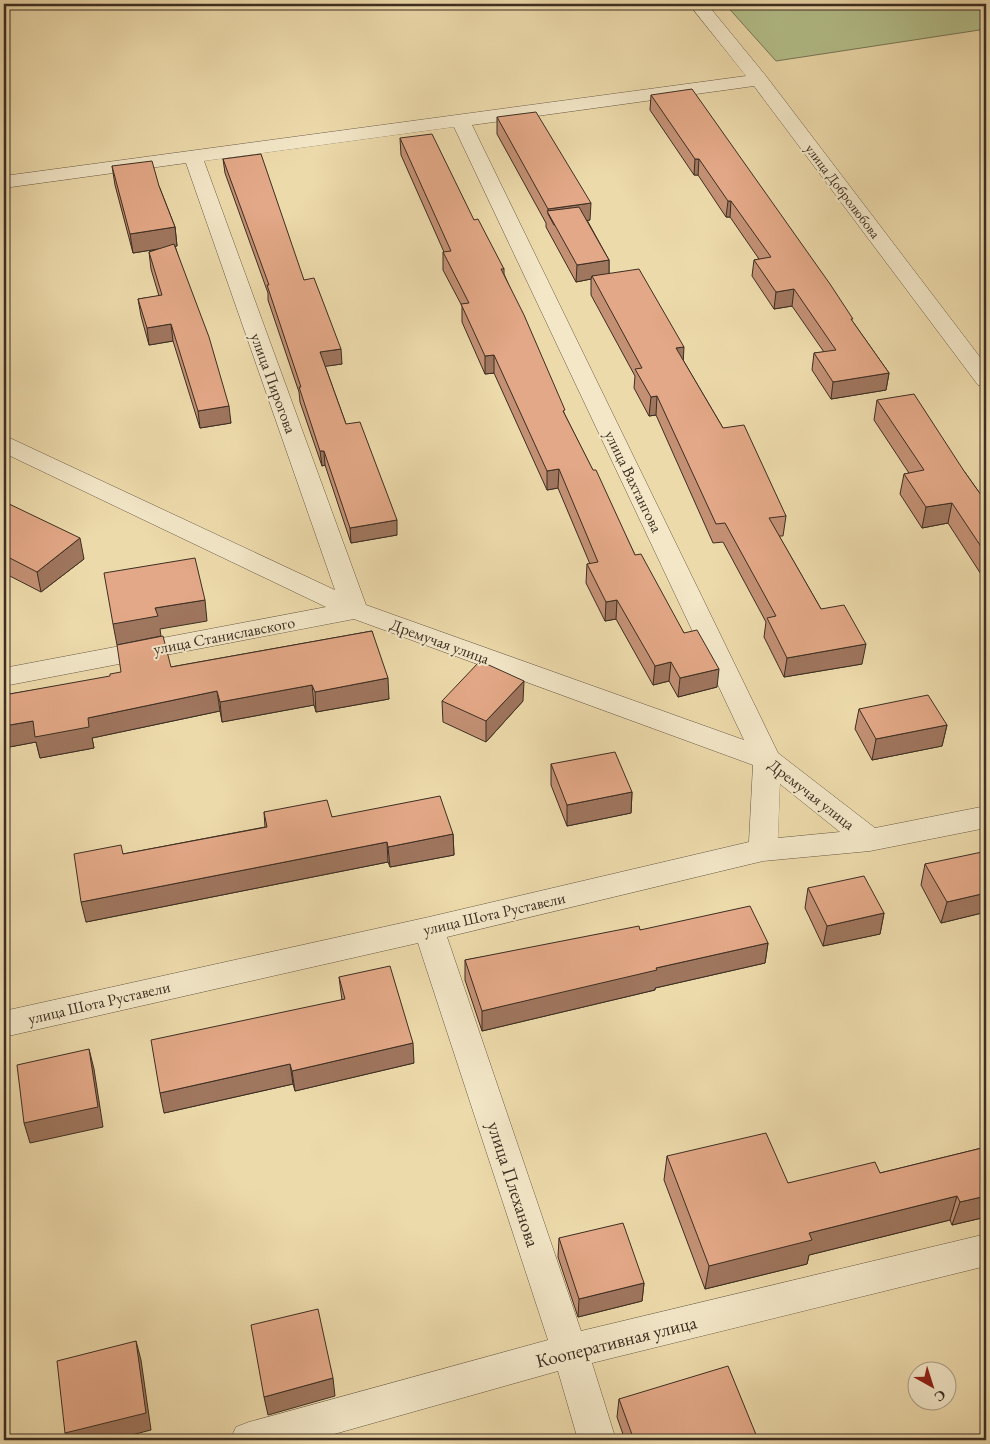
<svg xmlns="http://www.w3.org/2000/svg" width="990" height="1444" font-family="'EB Garamond',serif">
  <style>
    .green { fill: #b4c08c; stroke: #787757 }
    .lines { fill: none; stroke-linecap: round; stroke-linejoin: round }
    .minor-casing { stroke: #685944; stroke-width: 1 }
    .minor { fill: #f3e7c8; fill-rule: evenodd }
    .wall { fill: #c39074; stroke: #3c2e22 }
    .shaded-wall { fill: #9f765e; stroke: #3c2e22 }
    .building { fill: #e3a887; stroke: #3c2e22 }
    .labels { text-anchor: middle; stroke-width: 4; stroke-linejoin: round; paint-order: stroke }
    .far-street-label { font-size: 14px; fill: #3c2e22; stroke: #f3e7c8 }
    .street-label { font-size: 16px; fill: #3c2e22; stroke: #f3e7c8 }
    .near-street-label { font-size: 19px; fill: #3c2e22; stroke: #f3e7c8 }
  </style>
  <rect width="100%" height="100%" fill="#eddaab"/>
  <filter id="stains"><feTurbulence type="fractalNoise" baseFrequency=".004" numOctaves="4"/><feColorMatrix values="0 0 0 0 .2 0 0 0 0 .09 0 0 0 0 .02 0 0 0 .5 -.17"/></filter>
  <radialGradient id="worn" r=".72"><stop offset=".6" stop-color="#630" stop-opacity="0"/><stop offset="1" stop-color="#630" stop-opacity=".3"/></radialGradient>
  <!-- green -->
  <path class="green" d="M725,4H986V29L776,61Z"/>
  <g class="lines">
    <defs>
      <path id="minor" d="M689,4H707L766,76L986,365V387L978,385L754,86L472,125L778,753L875,828L986,806V828L870,851L763,861L447,937L581,1331L986,1234V1266L592,1363L616,1440H578L558,1371L313,1440H230L236,1427L249,1422L548,1340L418,943L4,1037V1011L429,917L749,842L753,765L354,619L4,686V668L326,607L4,453V437L12,439L335,590L186,163L4,188V176L746,76ZM454,127L744,740L366,605L204,161ZM780,784L840,832L778,838Z"/>
    </defs>
    <!-- minor casing -->
    <use href="#minor" class="minor-casing"/>
    <!-- minor -->
    <use href="#minor" class="minor"/>
  </g>
  <!-- wall -->
  <path class="wall" d="M651,95L853,322L889,373L886,390L831,399L812,370L814,353L824,352L792,306L774,309L752,276L754,260L759,259L730,217H726L698,175H694L650,110Z
    M497,117L590,220H587L609,260V274L683,360L723,428L786,516L783,536H779L821,609L862,664L784,677L764,637L766,622L723,542L713,543L656,415L649,416L634,388L635,376L591,295V279L576,282L546,227V223L497,134Z
    M400,138L474,220L504,269V274L565,415L635,555L684,633L717,687L678,697L669,681L653,685L616,619L605,621L586,583L587,564H590L558,488L547,490L494,373L485,374L462,322V306L443,270V252H444L401,155Z
    M223,159L304,280L342,364L325,366L346,424L397,535L351,543L325,465L322,466L300,402L299,392L268,300V293L225,173Z
    M112,166L159,186L175,227L177,246H175L231,423L200,428L173,341L149,345L141,316L138,299L159,296L151,269L149,252L157,249L133,253L115,185Z
    M877,400L964,471L986,502V582L948,523L922,528L900,494L904,474L909,473L874,420Z
    M4,498L8,500L9,504L84,559L41,592L4,573Z
    M372,631L389,699L316,712L314,705L222,722L220,711L92,738L94,748L40,758L36,742L4,748V695L171,667Z
    M442,701H523L486,742L443,722Z
    M859,709L947,725L942,746L872,760L855,729Z
    M551,764L632,792L631,813L567,826L551,785Z
    M264,812L332,817L453,834L454,855L390,867L388,862L86,922L123,854L265,827Z
    M986,855V912L941,923L921,885L925,864Z
    M808,888L884,913L880,934L823,946L805,908Z
    M640,930L768,943L765,963L655,988V990L482,1031L465,980V960Z
    M339,977L414,1063L295,1091L293,1084L164,1113L342,1000Z
    M986,1147V1217L952,1225L950,1220L809,1255L807,1264L705,1289L664,1180L667,1156L788,1183L880,1173Z
    M559,1238L644,1283L642,1301L578,1317L558,1257Z
    M619,1399L757,1440H625L617,1417Z"/>
  <!-- shaded-wall -->
  <path class="shaded-wall" d="M695,159H699L698,175H694Z
    M728,201H731L730,217H726Z
    M591,203L590,220L554,225L548,214V209Z
    M175,227L177,246L133,253L130,234Z
    M609,260V277L592,276L591,279L576,282L577,265Z
    M794,289L792,306L774,309L776,292Z
    M171,324L173,341L149,345L147,328Z
    M4,338L7,366H4Z
    M684,347L683,366L676,348Z
    M341,349L342,364L321,367L320,352Z
    M494,355V373L485,374V356Z
    M889,373L886,390L831,399L833,382Z
    M657,396L656,415L649,416L651,397Z
    M229,406L231,423L200,428L198,411Z
    M320,451H324L325,465L322,466Z
    M559,469L558,488L547,490V471Z
    M952,503L948,523L922,528L926,507Z
    M397,520V535L351,543L350,528Z
    M80,538L84,559L41,592L37,572Z
    M205,600L207,621L160,629L161,636L117,645L113,624L155,608Z
    M617,600L616,619L605,621L606,602Z
    M866,644L862,664L784,677L787,658Z
    M671,662L669,681L653,685L655,666Z
    M719,669L717,687L678,697L680,678Z
    M388,678L389,699L316,712L315,692Z
    M524,681L523,701L486,742V721Z
    M312,685L314,705L222,722L220,702Z
    M217,691L220,711L92,738L94,748L40,758L36,742L4,748V726L33,721L88,718Z
    M947,725L942,746L872,760L876,739Z
    M632,792L631,813L567,826V805Z
    M453,834L454,855L390,867L388,847Z
    M387,842L388,862L86,922L81,902Z
    M986,893V912L941,923L947,902Z
    M884,913L880,934L823,946L827,926Z
    M768,943L765,963L655,988V990L482,1031V1011L656,968Z
    M413,1043L414,1063L295,1091L292,1071Z
    M89,1049L94,1069L103,1127L30,1143L24,1123Z
    M290,1064L293,1084L164,1113L160,1093Z
    M957,1196L950,1220L809,1255L807,1264L705,1289L709,1266L809,1233Z
    M986,1196V1217L952,1225L960,1202Z
    M644,1283L642,1301L578,1317L579,1299Z
    M136,1341L141,1360L151,1430L112,1440H68L65,1433Z
    M333,1378L335,1396L268,1415L264,1397Z
    M757,1437V1440H747Z"/>
  <!-- building -->
  <path class="building" d="M692,89L830,284L853,319H851L889,373L833,382L814,353L836,350L794,289L776,292L754,260L771,257L731,201H728L699,159H695L651,95Z
    M536,112L591,203L548,209L497,117Z
    M432,134L474,220L478,219L504,269H501L524,315L565,410L563,411L593,470H596L635,555L641,554L684,633L697,630L719,669L680,678L671,662L655,666L617,600L606,602L587,564L598,562L559,469L547,471L494,355L485,356L461,304L469,303L443,252L451,251L400,138Z
    M261,154L304,280L314,278L341,349L320,352L346,424L360,422L397,520L350,528L324,451H320L299,387H301L267,285H269L223,159Z
    M152,161L159,186L175,227L130,234L112,166Z
    M579,207L609,260L577,265L547,211Z
    M174,244L209,337L229,406L198,411L171,324L147,328L138,299L162,295L149,252Z
    M639,269L684,347L676,348L723,428L744,425L786,516L769,518L821,609L844,605L866,644L787,658L767,618L776,616L725,523L716,524L657,396L651,397L635,369L642,368L592,276Z
    M914,394L964,471L986,502V554L952,503L926,507L904,474L924,470L877,400Z
    M4,498L8,500L5,502L80,538L37,572L4,555Z
    M195,558L205,600L155,608L158,616L113,624L104,573Z
    M372,631L388,678L315,692L312,685L220,702L217,691L88,718L89,727L35,737L33,721L4,726V695L110,676V674L121,672L117,645L163,636L171,667Z
    M480,661L524,681L486,721L442,701Z
    M928,695L947,725L876,739L859,709Z
    M615,752L632,792L567,805L551,764Z
    M440,796L453,834L388,847L387,842L81,902L74,854L121,845L123,854L267,827L264,812L327,800L332,817Z
    M982,852L984,856L986,855V893L947,902L925,864Z
    M864,876L884,913L827,926L808,888Z
    M750,906L768,943L656,968L657,970L482,1011L465,960L639,926L640,930Z
    M390,966L413,1043L292,1071L290,1064L160,1093L151,1040L345,999L339,977Z
    M89,1049L98,1107L24,1123L17,1065Z
    M766,1133L788,1183L875,1162L880,1173L986,1147V1196L960,1202L957,1196L809,1233L812,1240L709,1266L667,1156Z
    M623,1223L644,1283L579,1299L559,1238Z
    M318,1309L333,1378L264,1397L251,1325Z
    M136,1341L146,1413L65,1433L57,1361Z
    M728,1366L757,1437L747,1440H634L619,1399Z
    M528,1437L529,1440H514Z"/>
  <g class="labels">
    <!-- far-street labels -->
    <g class="far-street-label">
      <text transform="translate(843 191) rotate(53)" y="5">улица Добролюбова</text>
    </g>
    <!-- street labels -->
    <g class="street-label">
      <text transform="translate(274 383) rotate(70)" y="6">улица Пирогова</text>
      <text transform="translate(634 481) rotate(64)" y="6">улица Вахтангова</text>
      <text transform="translate(224 635) rotate(-11)" y="6">улица Станиславского</text>
      <text transform="translate(440 641) rotate(20)" y="6">Дремучая улица</text>
      <text transform="translate(812 794) rotate(38)" y="6">Дремучая улица</text>
      <text transform="translate(494 913) rotate(-13)" y="6">улица Шота Руставели</text>
      <text transform="translate(99 1002) rotate(-13)" y="6">улица Шота Руставели</text>
    </g>
    <!-- near-street labels -->
    <g class="near-street-label">
      <text transform="translate(514 1184) rotate(72)" y="7">улица Плеханова</text>
      <text transform="translate(616 1341) rotate(-14)" y="7">Кооперативная улица</text>
    </g>
  </g>
  <!-- margin -->
  <rect width="990" height="1444" fill="none" stroke="#eddaab" stroke-width="20"/>
  <rect x="5" y="5" width="980" height="1434" fill="none" stroke="#3c2e22" stroke-width="2.5"/>
  <rect x="10" y="10" width="970" height="1424" fill="none" stroke="#3c2e22"/>
  <!-- north arrow -->
  <g transform="translate(932 1386) rotate(141)"><circle r="24" fill="#f3e7c8" stroke="#aa9d86"/>
  <path d="M0-4L9 19L0 12L-9 19Z" fill="#8f2418"/>
  <text y="-8" font-size="14" font-weight="bold" text-anchor="middle" fill="#3c2e22">С</text>
  </g>
  <rect width="100%" height="100%" filter="url(#stains)"/>
  <rect width="100%" height="100%" fill="url(#worn)"/>
</svg>
